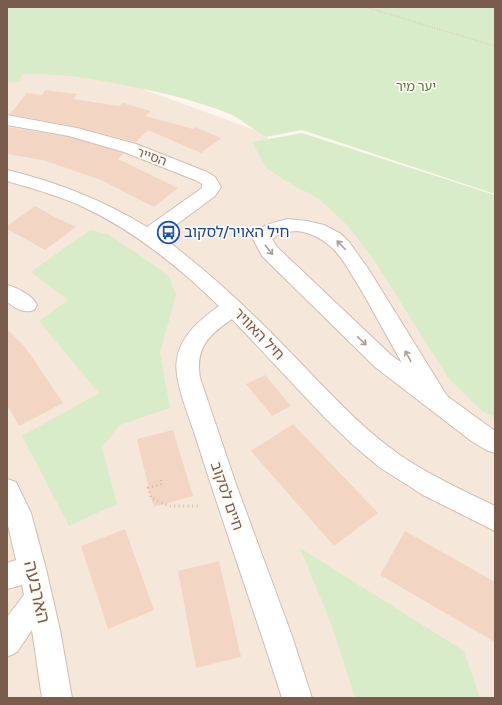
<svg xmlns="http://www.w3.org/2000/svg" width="502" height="705" font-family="Cabin,'Noto Sans Hebrew',sans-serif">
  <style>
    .residential { fill: #f5e8da }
    .green { fill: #d8ecc9 }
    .building { fill: #f3d5c3 }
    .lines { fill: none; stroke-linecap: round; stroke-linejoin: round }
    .minor-casing { stroke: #d1beb0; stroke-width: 2 }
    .path-far1 { stroke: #d9b8a5; stroke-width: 1.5; stroke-dasharray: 0.5 2; stroke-linecap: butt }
    .path { stroke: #d9b8a5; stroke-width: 3; stroke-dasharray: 1 3.5; stroke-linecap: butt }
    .minor { fill: #fff; fill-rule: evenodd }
    .oneway { stroke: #af9d94 }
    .labels { text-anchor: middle; stroke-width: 3.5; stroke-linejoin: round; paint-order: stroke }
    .far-park-label { font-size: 13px; fill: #537a41; stroke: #fffaf3 }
    .far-street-label { font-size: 13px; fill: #7a5c4d; stroke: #fffaf3 }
    .transit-label { font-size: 15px; fill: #164399; stroke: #fffaf3; text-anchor: start }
    .street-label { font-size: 15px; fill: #7a5c4d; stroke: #fffaf3 }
    .near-street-label { font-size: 18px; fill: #7a5c4d; stroke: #fffaf3 }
  </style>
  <rect width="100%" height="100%" fill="#fdf6ec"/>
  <!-- residential -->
  <path class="residential" d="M82,67L266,134L277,167L341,207L495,406V698H7V75Z"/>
  <!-- green -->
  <path class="green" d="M7,7H495V194L302,130L266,137C254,130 242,120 230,114C203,103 176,96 148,90C107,81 66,73 23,74L19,82H7Z
    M302,133L495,195V418L481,410L449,379L374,260L347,225L319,199L288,182L266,168L252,142Z
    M90,230L108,234L157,267L169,277L176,295L160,353L170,408L120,425L102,447L117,504L69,526L22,436L99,393L39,321L68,300L31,272Z
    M300,548L464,651L480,698H355L332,626Z"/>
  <!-- building -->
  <path class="building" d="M45,90L77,94L73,99L119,106L123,103L151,111L145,116L193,129L195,127L221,138L201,153L148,130L136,142L77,127L10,114L27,93L42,95Z
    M7,127L69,137L124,153L118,159L178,188L154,207L101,180L43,160L7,154Z
    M35,206L55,217L76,227L45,250L7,229V226Z
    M7,329L25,347L63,403L19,426L7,405Z
    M265,375L291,406L272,416L246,384Z
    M293,424L378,513L334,546L251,451Z
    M173,430L193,496L154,507L151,498L137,439Z
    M125,529L154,610L108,629L81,546Z
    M405,531L495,582V642L380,575Z
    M219,561L241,657L196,668L178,571Z"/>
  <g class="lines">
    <defs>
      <path id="minor" d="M7,115L77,128L136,144L207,172L215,177L221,187L215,196L161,236C209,272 252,312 293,355C326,389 358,425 397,453C427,474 462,490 495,506V531L423,495L379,467L352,444L326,419L232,319C209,335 195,347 200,378L237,487L292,636L312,698H282C254,610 223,524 195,435C189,416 173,379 177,359C181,335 200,320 219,306C178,266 132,229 79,205C56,195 31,188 7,181V170C57,182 103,200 147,227L202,188V184L195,180L124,152L69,136L7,125Z
        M288,219L307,221L324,225L341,234L349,242L369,270L447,396L495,431V453L486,450L470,440L375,367L262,256L252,237C260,225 275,222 288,219ZM298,231C310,233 321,238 330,246C342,256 349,271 357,283C373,310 387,337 402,363L391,355L277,247L272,239L283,232Z
        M7,285C18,288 32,295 37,305L34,310C23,314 16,308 7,302Z
        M7,479L16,482L31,513L46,569L60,630L72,698H42L32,630L17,652L7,657V617L24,595L22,585L7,589V563L16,560L7,521Z"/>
    </defs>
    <!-- minor casing -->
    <use href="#minor" class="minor-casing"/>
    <!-- path-far1 -->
    <path class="path-far1" d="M365,7L495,46"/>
    <!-- path -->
    <path class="path" d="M161,480L162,484L148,488L151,498L169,506H198"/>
    <!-- minor -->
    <use href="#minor" class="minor"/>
  </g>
  <!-- one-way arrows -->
  <defs><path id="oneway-shaft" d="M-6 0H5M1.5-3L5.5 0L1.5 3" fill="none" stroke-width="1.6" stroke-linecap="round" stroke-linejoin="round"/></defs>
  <g class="oneway">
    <use href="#oneway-shaft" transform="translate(341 245) rotate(-134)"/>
    <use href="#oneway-shaft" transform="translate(269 250) rotate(51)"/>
    <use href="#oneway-shaft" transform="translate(362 341) rotate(44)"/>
    <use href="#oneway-shaft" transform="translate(408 356) rotate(-118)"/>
  </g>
  <!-- icons -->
  <defs>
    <symbol id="bus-ring" viewBox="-11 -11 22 22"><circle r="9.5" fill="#fffaf3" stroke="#1a4fb4" stroke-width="1.5"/><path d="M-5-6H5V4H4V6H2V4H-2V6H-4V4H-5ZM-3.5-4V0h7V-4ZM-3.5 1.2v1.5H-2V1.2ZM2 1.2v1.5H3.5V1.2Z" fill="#1a4fb4"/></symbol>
  </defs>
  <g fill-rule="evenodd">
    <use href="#bus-ring" x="156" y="220" width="25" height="25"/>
  </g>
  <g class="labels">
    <!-- far-park labels -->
    <g class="far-park-label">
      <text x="416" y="91">יער מיר</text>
    </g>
    <!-- far-street labels -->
    <g class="far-street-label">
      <text transform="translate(152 156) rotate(20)" y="5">הסייר</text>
    </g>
    <!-- transit labels -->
    <g class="transit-label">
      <text x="184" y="237">חיל האויר/לסקוב</text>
    </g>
    <!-- street labels -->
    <g class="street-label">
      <text transform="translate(259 334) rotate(46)" y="5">חיל האוויר</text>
      <text transform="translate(227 496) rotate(71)" y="5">חיים לסקוב</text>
    </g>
    <!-- near-street labels -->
    <g class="near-street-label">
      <text transform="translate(37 592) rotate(77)" y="6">הארבעה</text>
    </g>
  </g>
  <!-- border -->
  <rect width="502" height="705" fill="none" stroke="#7a5c4d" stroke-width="16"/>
</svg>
